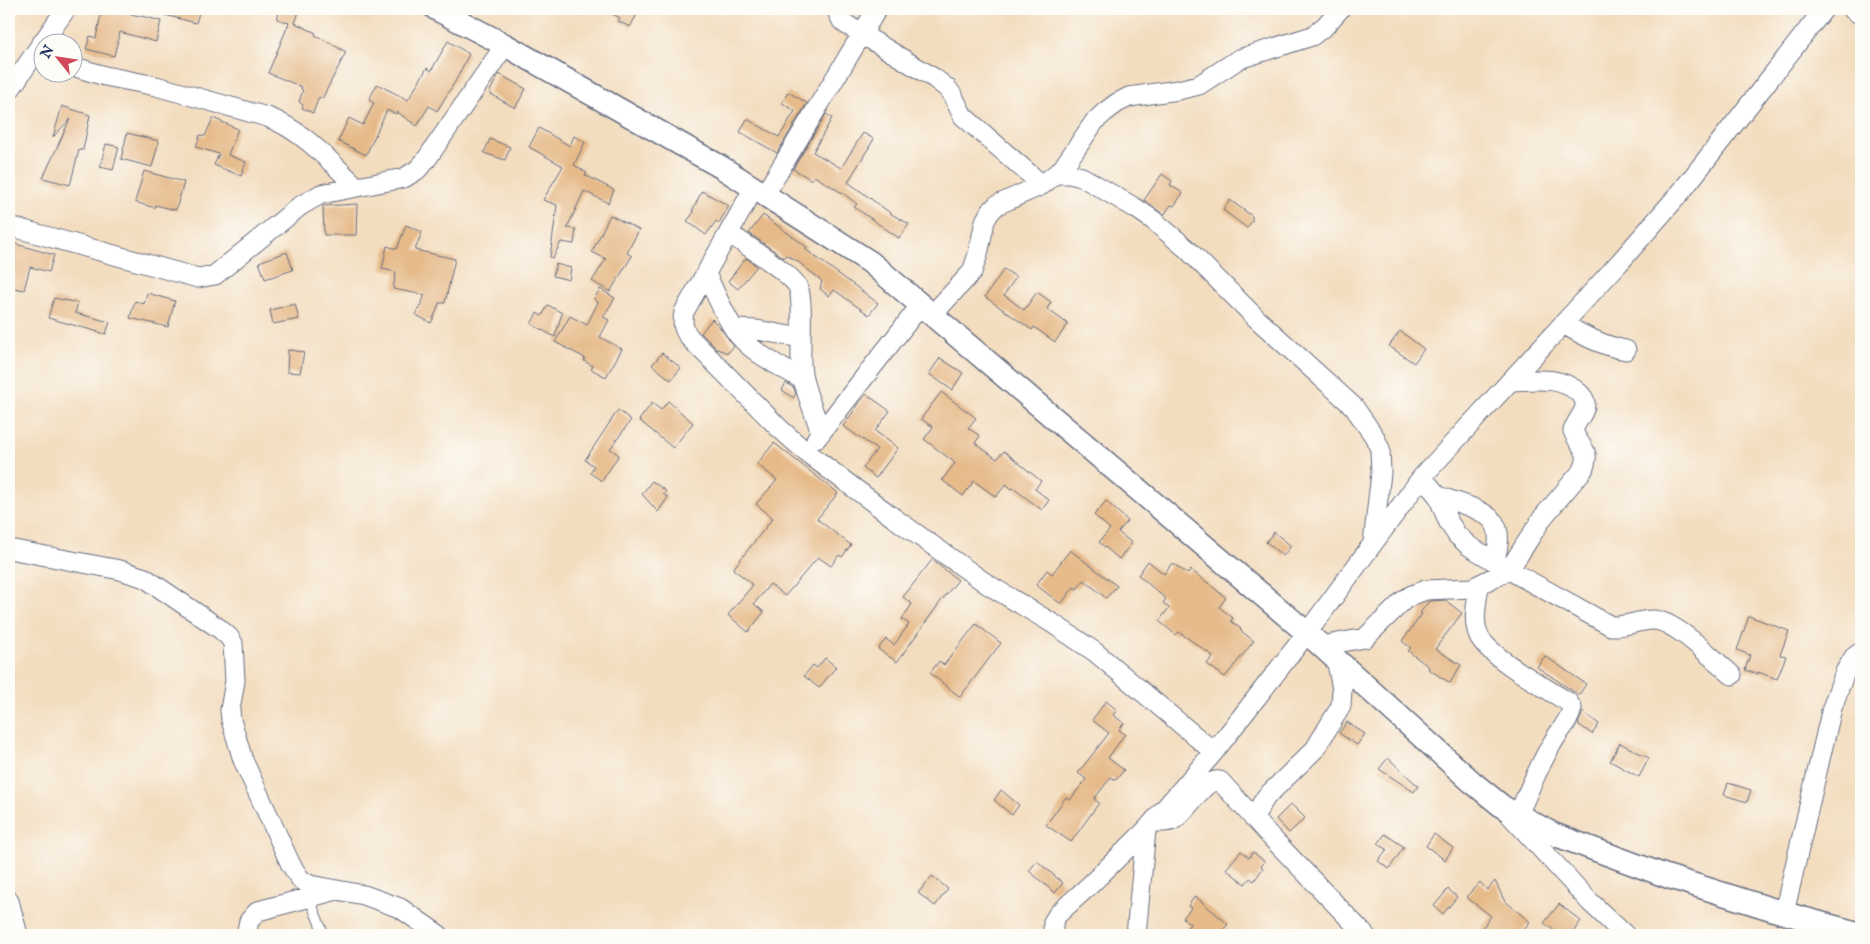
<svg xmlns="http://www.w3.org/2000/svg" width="1870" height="944" font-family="'IM FELL English',serif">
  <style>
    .building { fill: #e6ba89 }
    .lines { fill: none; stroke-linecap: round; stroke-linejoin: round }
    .service-casing { stroke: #676c80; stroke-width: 11 }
    .minor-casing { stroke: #676c80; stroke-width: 21 }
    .tertiary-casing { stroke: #676c80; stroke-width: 25 }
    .service { stroke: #fff; stroke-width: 9 }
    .minor { stroke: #fff; stroke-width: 19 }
    .tertiary { stroke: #fff; stroke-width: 22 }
  </style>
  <rect width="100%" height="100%" fill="#fdfcf7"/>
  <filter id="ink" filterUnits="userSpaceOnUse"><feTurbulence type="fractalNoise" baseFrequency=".02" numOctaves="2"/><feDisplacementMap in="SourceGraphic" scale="10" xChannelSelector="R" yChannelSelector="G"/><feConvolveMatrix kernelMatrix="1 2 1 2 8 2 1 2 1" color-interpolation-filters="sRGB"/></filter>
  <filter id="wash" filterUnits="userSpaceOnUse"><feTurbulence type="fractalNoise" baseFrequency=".0096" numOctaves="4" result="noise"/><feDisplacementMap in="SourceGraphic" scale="20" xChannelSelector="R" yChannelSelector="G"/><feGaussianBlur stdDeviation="1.12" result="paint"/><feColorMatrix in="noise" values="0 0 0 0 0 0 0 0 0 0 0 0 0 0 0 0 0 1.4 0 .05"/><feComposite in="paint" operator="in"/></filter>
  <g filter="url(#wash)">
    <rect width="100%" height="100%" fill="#f3ddbf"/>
    <g id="blocks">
      <!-- building -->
      <path class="building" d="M102,9H125L124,13L146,17L161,21L156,42L120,32L114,56L86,49L90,36L96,38Z
        M157,9H200L196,23L157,13Z
        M280,9H300L295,23L316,33L315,35L346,52L322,99L319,97L313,113L302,108L303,105L299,102L303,90L301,89L302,87L268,73L289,23L277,19Z
        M604,9H640L630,27L618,21L620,18Z
        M448,41L469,54L456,80L437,111L429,106L417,126L397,112L396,114L387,110L366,155L338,141L349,118L363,125L374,103L369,100L377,84L408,100L427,68L431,71Z
        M499,74L526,89L515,108L489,93Z
        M788,92L807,103L777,153L740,132L747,119L779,137L795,111L782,103Z
        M62,106L90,115L83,150H79L70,185L43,178L70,119L53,137Z
        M826,114L832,118L813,152L841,168L863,133L874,139L848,182L893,215L909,224L899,238L854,207L857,204L844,194L814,176L812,180L793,169Z
        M213,118L238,129L228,155L246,162L241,176L214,165L219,154L196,147L200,135L205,136Z
        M539,128L570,146L574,136L585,142L574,165L587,173L585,175L614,190L608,203L584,191L567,228L576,229L574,244L561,242L553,258L550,257L557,205L543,200L563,166L529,147Z
        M127,133L159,141L152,167L121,159Z
        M490,139L510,147L505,160L484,153Z
        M106,144L119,147L113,170L100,167Z
        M144,171L184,182L176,210L155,205V208L135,202Z
        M1162,174L1172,181L1170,185L1183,193L1174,206L1171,205L1164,215L1144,200Z
        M702,191L729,206L719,223L716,221L706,235L687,221L694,212L692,211Z
        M1230,200L1252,216V221L1247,228L1223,210Z
        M357,204L356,235H324L323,206Z
        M610,215L639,230L627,253L632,256L610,292L592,281L606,259L592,252Z
        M763,215L807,247L805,249L878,303L869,315L834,290L829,296L820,289L822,281L797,261L786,255L784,258L749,233Z
        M406,225L422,232L415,250L455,259L445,303H439L437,310L431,323L416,315L425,295L393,289L396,272L382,269L387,246L397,249Z
        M9,242L54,255L49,272L30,267L24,290L9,287Z
        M287,252L293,270L265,279L259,262Z
        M746,258L757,266L738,289L728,281Z
        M556,264L571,268L569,280L553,276Z
        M1004,269L1016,277L1004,295L1024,310L1037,292L1051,302L1047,309L1068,324L1055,342L1034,327L1032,330L985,297Z
        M600,289L615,298L603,317L609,320L600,337L622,349L606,377L591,369L593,366L584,361L585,358L555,342L570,316L587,325L598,302L594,299Z
        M147,293L175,301L168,327L130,318L135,301L144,304Z
        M54,298L78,303L75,313L110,322L106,334L48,318Z
        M295,304L299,319L273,324L270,310Z
        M548,305L562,313L555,337L531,324L537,313L542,316Z
        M712,319L718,325L734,346L728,353L717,349L701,333Z
        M1400,331L1424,349L1414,363L1389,346Z
        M288,350L304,352L300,373L287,372Z
        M662,353L681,368L671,380L652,365Z
        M940,358L963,373L952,390L929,374Z
        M786,383L794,388L796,394L793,398L782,390Z
        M941,392L976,418L968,428L980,436L975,443L997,459L1004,451L1041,481L1035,489L1049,500L1042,510L1013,488L1012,489L1006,484L996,497L974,481L963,496L942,480L955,463L924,439L933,427L921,419Z
        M866,394L890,411L875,431L898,448L876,478L863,468L877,449L843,426Z
        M668,401L693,423L673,448L639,420L652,403L661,410Z
        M618,410L631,420L610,449L619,455L602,481L590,473L594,466L585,460Z
        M774,443L838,493L817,519L851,545L842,557L839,555L831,566L818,557L785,596L770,584L754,604L764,612L748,632L728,615L752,586L751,583L733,569L773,518L756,504L777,480L757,464Z
        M652,481L666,491L663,494L668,497L658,512L642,494Z
        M1106,501L1128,521L1118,532L1132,543L1119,559L1099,542L1110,529L1094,515Z
        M1274,532L1291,546L1283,556L1266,542Z
        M1070,550L1117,586L1106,598L1084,580L1077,589L1074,587L1061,604L1036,585L1047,570L1052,574Z
        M932,560L958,580L941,601L897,662L878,649L886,639L894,645L909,624L902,619L912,604L903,597Z
        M1148,561L1164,574L1172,563L1188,574L1191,570L1213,587L1226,598L1219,607L1233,618L1231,621L1241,629L1240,630L1254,641L1225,677L1207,664L1213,656L1179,632L1176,635L1159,621L1169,608L1163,603L1166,599L1138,575Z
        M1445,600L1462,613L1435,649L1461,665L1450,683L1428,669L1429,667L1408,651L1411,648L1402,641L1422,614L1420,613L1429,601Z
        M1749,616L1789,631L1780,655L1786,656L1777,679L1758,672V674L1745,670L1750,655L1737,650Z
        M976,624L1001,643L960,697L930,673L939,661L944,665Z
        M1545,656L1586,684L1579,695L1537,667Z
        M825,658L836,667L819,688L804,676L813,665L817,668Z
        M1106,701L1117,710L1113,715L1124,723L1119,730L1125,734L1108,758L1124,770L1116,780L1111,777L1094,799L1099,803L1071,842L1046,825L1066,797L1070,800L1086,779L1078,773L1109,733L1092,720Z
        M1583,712L1599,724L1592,734L1578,724Z
        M1347,722L1365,734L1357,745L1339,733Z
        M1620,743L1649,758L1639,777L1610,761Z
        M1388,758L1418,786L1414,792L1379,769Z
        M1728,783L1751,790L1747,802L1724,795Z
        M1001,790L1019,805L1012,815L994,800Z
        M1291,804L1305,818L1289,833L1276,819Z
        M1385,834L1404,847L1389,869L1378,861L1387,849L1378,844Z
        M1434,834L1453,848L1445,860L1426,846Z
        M1241,851L1249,858L1253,852L1265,862L1261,866L1263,868L1254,881L1250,878L1245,884L1226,869Z
        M1037,861L1063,883L1055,893L1029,871Z
        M932,876L948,889L935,906L918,893Z
        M1495,881L1504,900L1530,922L1518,935H1477L1491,916L1466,897L1480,882L1487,890Z
        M1448,889L1457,897L1443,914L1434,906Z
        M1195,896L1228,924L1219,935H1195L1187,929L1190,924L1183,918L1191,908L1188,906Z
        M1559,904L1581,921L1571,935H1560L1544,923Z"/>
    </g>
  </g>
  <g filter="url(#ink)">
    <use href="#blocks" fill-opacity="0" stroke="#676c80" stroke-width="1"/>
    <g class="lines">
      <defs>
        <path id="service" d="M309,897L324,935"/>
        <path id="minor" d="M836,9L842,21L847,25L934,78L947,88L953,96L963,116L1042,185
          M1852,9L1861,15
          M43,42L66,9
          M72,66L105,76L156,86L267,117C303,130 329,161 357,187
          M9,91L42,43
          M1056,174H1069L1082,177L1137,209L1153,220L1187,249L1256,318L1354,407L1374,436L1380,449L1381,473L1373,543
          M754,188L684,312C682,323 683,329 689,337L779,428L806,452L894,518L987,584L1052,623L1095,652L1214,752
          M765,194L877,9
          M9,226L198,278L215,275L300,206L321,194L404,178L417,170L426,160L505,45
          M730,234C743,243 793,275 798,287C804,300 800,347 801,363C802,387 814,410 821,433
          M706,274C715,292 723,312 734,329C749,352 780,366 803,380
          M932,315L972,272L978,254L985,221L990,212L997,205L1042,185L1062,169L1095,121L1105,112L1117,103L1129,97L1178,90L1199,85L1239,59L1312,36L1325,26L1340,9
          M1564,324C1583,336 1603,346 1626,350
          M734,329L757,330L801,338
          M816,439L920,306
          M1422,477L1438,496L1448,521L1457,535L1469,546L1509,570L1611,626C1626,627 1639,620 1653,620C1675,620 1715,661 1732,675
          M1438,496C1454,502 1489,509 1496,526C1501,537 1497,551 1495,561
          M9,549L120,570L145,578L220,629L229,637L233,643L235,681L230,710L231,720L243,760L291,865L301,880L310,885L364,895L400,908L439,935
          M1479,586C1477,602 1472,621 1479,636C1489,657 1546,688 1568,702L1572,708C1570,721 1559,731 1553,742C1539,765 1529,790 1518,815
          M1321,646L1365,638L1404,600L1412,595L1426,590L1472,588L1509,570L1543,517L1583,470C1592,449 1580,449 1573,431C1575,422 1586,412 1585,403C1585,399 1582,396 1579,393C1561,376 1536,380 1513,381
          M1510,815L1590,902L1625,935
          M1253,818L1266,797L1315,749L1341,706L1342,689L1336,659
          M1153,822C1160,822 1167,823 1173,820C1187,813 1204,777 1220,781L1271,837L1365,935
          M9,901L18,935
          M1784,913L1832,708L1845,672L1854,657L1861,652
          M246,935L249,921L258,911L333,891
          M1053,935V922L1058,914L1090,885L1146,830L1214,752L1307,633L1422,477L1619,263L1681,192L1824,9
          M1136,935L1146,830"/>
        <path id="tertiary" d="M436,9L505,45L721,167L870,262L1307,633L1472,782L1503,807L1553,834L1666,876L1784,913L1861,934"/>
      </defs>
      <!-- service casing -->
      <use href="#service" class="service-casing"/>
      <!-- minor casing -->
      <use href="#minor" class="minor-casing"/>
      <!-- tertiary casing -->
      <use href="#tertiary" class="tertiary-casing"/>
      <!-- service -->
      <use href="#service" class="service"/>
      <!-- minor -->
      <use href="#minor" class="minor"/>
      <!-- tertiary -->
      <use href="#tertiary" class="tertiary"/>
    </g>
  </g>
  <!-- margin -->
  <rect width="1870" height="944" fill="none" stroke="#fdfcf7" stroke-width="30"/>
  <!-- north arrow -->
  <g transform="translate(58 58) rotate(300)"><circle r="24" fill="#fdfcf7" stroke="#a3aaba"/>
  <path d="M0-4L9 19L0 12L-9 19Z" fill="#d1495b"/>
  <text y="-8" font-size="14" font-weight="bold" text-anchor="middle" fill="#1b2f5e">N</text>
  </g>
</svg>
